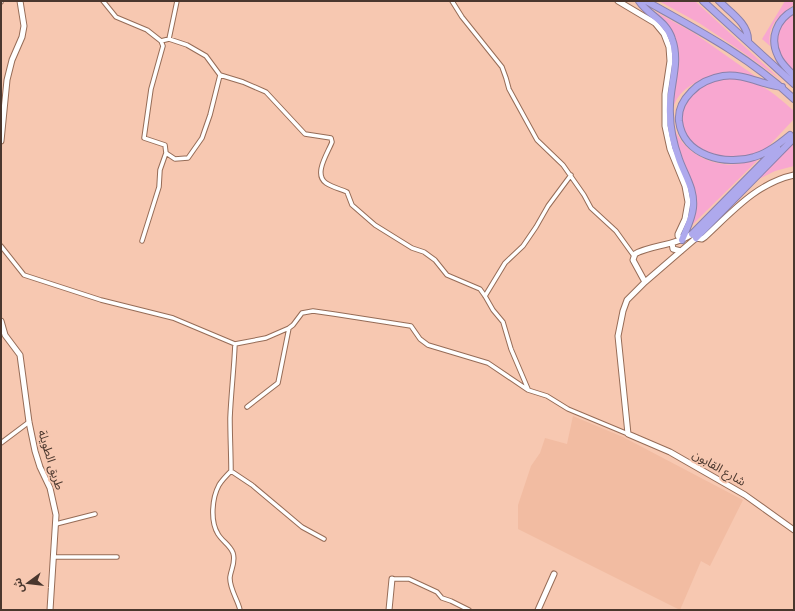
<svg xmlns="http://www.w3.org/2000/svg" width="795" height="611" font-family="Mulish,'Noto Sans Arabic',sans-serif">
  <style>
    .built { fill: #f2bca2 }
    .green { fill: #f8a7d0 }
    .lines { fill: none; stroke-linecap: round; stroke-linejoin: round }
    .street-casing { stroke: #966c57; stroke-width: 5.5 }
    .secondary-casing { stroke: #966c57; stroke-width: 7 }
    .highway-casing { stroke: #8b81aa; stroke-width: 8 }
    .street { stroke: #fff; stroke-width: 3.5 }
    .secondary { stroke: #fff; stroke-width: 5 }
    .highway { stroke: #aea9ed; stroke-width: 6 }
    .labels { text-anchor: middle; stroke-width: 4; stroke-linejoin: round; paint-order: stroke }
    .street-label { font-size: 12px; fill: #4a372e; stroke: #f7c8b1 }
  </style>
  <rect width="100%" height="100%" fill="#f7c8b1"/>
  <!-- built -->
  <path class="built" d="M573,416L623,437L743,500L710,566L701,561L680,610L518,529V505L531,466L540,453L545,438L567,444Z"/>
  <!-- green -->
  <path class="green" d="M659,1H695L781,80L741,51L699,23Z
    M785,1H794V5L792,6C778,17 767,26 770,46L762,39Z
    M656,12L694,33L758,78C737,72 719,71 699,81C649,104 676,158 723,164C736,166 749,162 761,157L685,232L692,215L694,193L679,159L669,118L676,63L672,33L663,19Z
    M794,12V71L779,58L775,40L780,23Z
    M732,78C761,81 773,93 794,111V119L766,149L760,153L733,159L707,154L687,140L679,117L690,93L709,82Z
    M794,142V166L775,171L753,182Z"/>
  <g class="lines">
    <defs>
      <path id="street" d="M103,1L116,17L147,30L161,41L169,39L187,45L206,56L220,75L210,115L202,138L188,158L175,159L166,153
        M452,1L462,17L502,67L506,78L509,89L537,140L563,165L584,195L591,208L616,231L634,256
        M1,2V1
        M169,39L177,1
        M220,75L243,82L266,92L305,134L331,138L332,142C328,153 313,174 326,183C332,187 340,189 347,192L352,205L375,225L412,248L424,252L435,260L447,275L480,289L485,296L493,310L503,322L511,349L528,389
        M142,241L159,187L160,170L166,153L165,145L144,138L151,89L163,46L161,41
        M1,246L24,275L101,300L173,318L235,344L266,338L289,328L293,325L302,313L313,311L334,314L411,326L420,339L428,345L488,363L528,390L547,396L568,409L628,434
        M485,296L505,263L523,246L536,227L548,206L571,175
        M235,344C234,369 231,394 230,418C230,436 231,454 231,471C227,475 222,480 219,485C212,498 210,521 218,534C222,541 230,545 233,553C236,562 231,569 230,577C229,588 238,600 240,610
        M247,407L278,383L289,328
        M1,443L29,422
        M231,471L252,485L302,527L324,539
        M56,524L95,514
        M54,557H117
        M392,579H409L437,592L442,598L451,601L469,610"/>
      <path id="secondary" d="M618,1L655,23L664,34L669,47L670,61L665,94V126L670,149L685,186L688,202L685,219L678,234V236L682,240
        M1,141L7,80L12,60L22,37L24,26L20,1
        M794,175C757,183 732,212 705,237L702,239L696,238L645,282L627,300L623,311L618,336L628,434L670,452L745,495L794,530
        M672,243L673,249L681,251
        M645,282L633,260L635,254C650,245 675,246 692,234
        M1,321L5,335L20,355L29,422L35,451L40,467L50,488L56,515L50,610
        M389,610L392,579
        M538,610L554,574"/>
      <path id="highway" d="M639,1C649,16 666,20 672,39C681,64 668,89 670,114C670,129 674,145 679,159C685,176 695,189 693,208C692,219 686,230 682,240
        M646,1C698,30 751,58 794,99
        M703,1L794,84
        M719,1C730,12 749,24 748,41
        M794,10C777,19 769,38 778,56C781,64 789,70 794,76
        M782,87C762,85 744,73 723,76C711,78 699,83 691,92C683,100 678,110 679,121C683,156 726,166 754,157C768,153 779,144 790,135
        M692,234L777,148
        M696,238L794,138"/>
    </defs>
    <!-- street casing -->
    <use href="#street" class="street-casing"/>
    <!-- secondary casing -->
    <use href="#secondary" class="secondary-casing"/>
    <!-- highway casing -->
    <use href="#highway" class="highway-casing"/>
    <!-- street -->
    <use href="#street" class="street"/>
    <!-- secondary -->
    <use href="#secondary" class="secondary"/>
    <!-- highway -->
    <use href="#highway" class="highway"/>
  </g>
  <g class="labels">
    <!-- street labels -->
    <g class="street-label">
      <text transform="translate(51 460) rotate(73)" y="4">طريق الطويلة</text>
      <text transform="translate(719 468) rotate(30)" y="4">شارع القابون</text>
    </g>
  </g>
  <!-- border -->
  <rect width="795" height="611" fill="none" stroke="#4a372e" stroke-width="4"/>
  <!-- north arrow -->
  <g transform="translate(28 583) rotate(255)" stroke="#f7c8b1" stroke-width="3" paint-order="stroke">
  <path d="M0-3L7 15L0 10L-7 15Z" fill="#4a372e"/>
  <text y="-6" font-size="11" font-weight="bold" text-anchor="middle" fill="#4a372e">ش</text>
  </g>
</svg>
